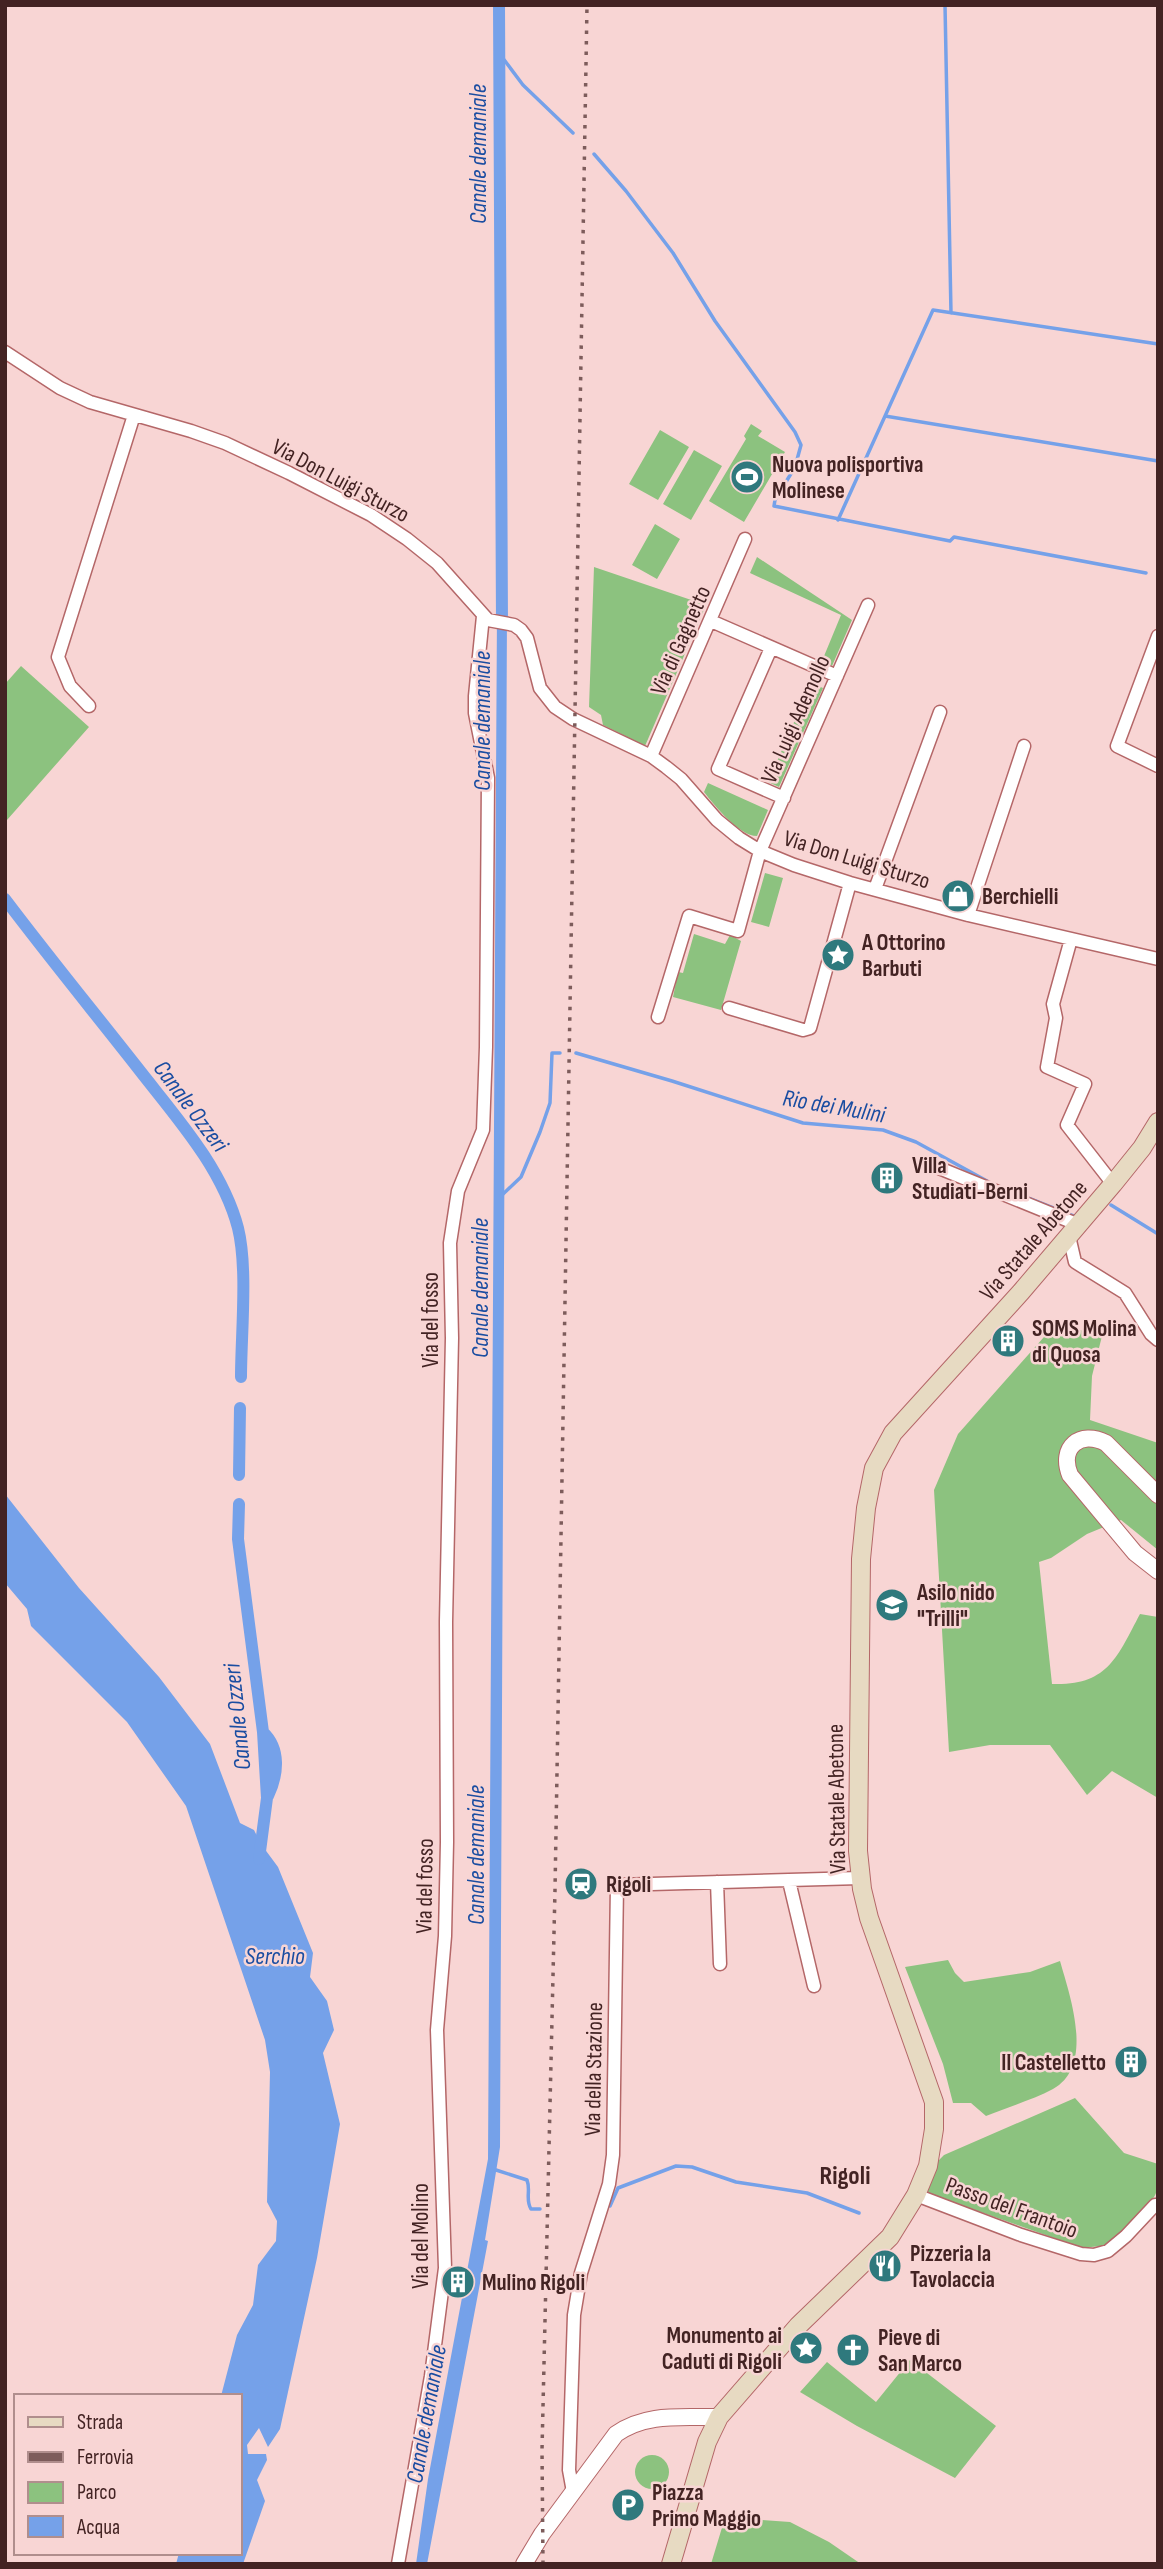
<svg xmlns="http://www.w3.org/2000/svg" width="1163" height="2569" font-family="'Sofia Sans Condensed',sans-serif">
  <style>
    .green { fill: #8cc27f }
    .water { fill: #75a1e9 }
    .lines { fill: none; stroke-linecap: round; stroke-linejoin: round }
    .stream { stroke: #75a1e9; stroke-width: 3.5 }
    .canal { stroke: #75a1e9; stroke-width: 12 }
    .minor-casing { stroke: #b46768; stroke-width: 15 }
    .tertiary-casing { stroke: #b46768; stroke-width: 18 }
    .secondary-casing { stroke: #b46768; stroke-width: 20 }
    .minor { stroke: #fff; stroke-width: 12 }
    .tertiary { stroke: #fff; stroke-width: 16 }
    .secondary { stroke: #e7dac2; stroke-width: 18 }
    .rail { stroke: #7d5c5b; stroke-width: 3.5; stroke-dasharray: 3.5 7; stroke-linecap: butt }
    .labels { text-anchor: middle; stroke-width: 5; stroke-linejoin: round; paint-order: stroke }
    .poi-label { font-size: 23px; font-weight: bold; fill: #432323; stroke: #f8d5d4; text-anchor: start }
    .street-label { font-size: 23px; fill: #432323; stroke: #f8d5d4 }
    .water-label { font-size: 24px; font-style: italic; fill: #1a4da1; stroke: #f8d5d4 }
    .quarter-label { font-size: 26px; font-weight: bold; fill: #432323; stroke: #f8d5d4 }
  </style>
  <rect width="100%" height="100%" fill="#f8d5d4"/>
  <!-- green -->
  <path class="green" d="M751,424L762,431L758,436L785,452L744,522L709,501L746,439L744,436Z
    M660,430L689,447L658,500L629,484Z
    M694,450L722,466L691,520L663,504Z
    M655,524L680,539L657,579L632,565Z
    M757,557L852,620L832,666L822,661L841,615L750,573Z
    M594,567L706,605L645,746L603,725L601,715L589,707Z
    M21,666L89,727L7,820L5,684Z
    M811,683L823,688L779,787L768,782Z
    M708,783L768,810L757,836C739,836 715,806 704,792Z
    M765,873L783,878L769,927L751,922Z
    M694,934L725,944L730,935L741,941L721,1010L673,997L678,972L683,973Z
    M1052,1328L1103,1332L1092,1376L1090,1420L1158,1443V1550L1121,1520L1087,1534L1051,1558L1039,1562L1052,1684C1108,1686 1117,1657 1140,1614L1158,1617V1798L1112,1771L1087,1795L1050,1745H990L949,1752L934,1490L958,1434Z
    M948,1960L955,1973L964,1982L1030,1972L1060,1961C1070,1996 1095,2066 1053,2089C1032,2100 1008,2107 986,2116L971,2103H953L943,2064L905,1967Z
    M1075,2098L1124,2153L1158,2164C1158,2173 1159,2184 1156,2193C1154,2201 1119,2236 1110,2245L1082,2248L927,2193L937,2162L944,2155Z
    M910,2360L996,2426L955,2478L857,2426L800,2392L827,2362L876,2402Z
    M635 2472a17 17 0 1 1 34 0a17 17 0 1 1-34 0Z
    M761,2520L790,2522L829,2542L861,2564H711L724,2521Z"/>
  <!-- water -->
  <path class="water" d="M497,610H507L500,2147L485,2240L488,2241L427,2564H416L428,2479L488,2159Z
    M5,1494L79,1588L159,1677L210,1744L240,1823L254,1830L261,1844L278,1867L313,1953L310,1977L327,2001L334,2030L323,2053L340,2124L317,2258L280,2429L268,2447L259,2428L247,2445L248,2454H266L267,2460L257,2480L265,2501L243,2564H176L179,2553H240V2396H221L237,2335L253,2305L258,2265L276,2241L277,2221L267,2202L270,2072L265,2040L186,1806L127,1722L31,1626L27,1609L5,1583Z"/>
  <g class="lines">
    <!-- stream -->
    <path class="stream" d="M945,5L951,313
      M499,53L523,85L573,133
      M594,154L626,191L673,253L715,321L795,432L801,445L795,467L775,500L774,506L950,541L954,537L1146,573
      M885,416L1158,461
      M838,520L933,310L1158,344
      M576,1053L672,1081L803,1123L883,1130L916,1142L987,1181
      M1013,1192L1076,1217
      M501,1196L521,1177L540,1132L550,1103L552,1053H560
      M1111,1205L1158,1234
      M496,2170L527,2180C531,2190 525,2200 531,2209H540
      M610,2206L618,2188L676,2166L692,2167L736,2182L807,2193L859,2213"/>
    <!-- canal -->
    <path class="canal" d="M499,5L502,624
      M5,899C48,956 93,1011 137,1067C175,1116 222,1167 238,1228C248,1268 241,1335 241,1377
      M239,1475L240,1408
      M239,1504L238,1539L263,1732L267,1798L259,1859
      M263,1732C281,1749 278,1775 268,1796"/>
    <defs>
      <path id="minor" d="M5,352L60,388L90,402L191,431L225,443L289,473L371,515L407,539L437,563L488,620L514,625L521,630L527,638L540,688L555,707L573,719L651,756L666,767L681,779L717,820L739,838L760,851L794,865L850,883L968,915L1158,959
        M711,621L837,676
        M1158,636L1117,746L1158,766
        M771,648L718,769L784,798
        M89,706L70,686L58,657L134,415
        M651,756L745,539
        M875,889L940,712
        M968,915L1024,746
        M1071,939L1053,1004L1056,1018L1047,1067L1085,1084L1067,1125L1113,1184
        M729,1008L803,1030L810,1028L850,883
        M658,1017L689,916L738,931L760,851L868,605
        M939,1168L1079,1225
        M1069,1236L1075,1262L1125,1293L1151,1334L1158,1340
        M789,1881L814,1986
        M717,1882L720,1964
        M916,2195L1021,2235L1081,2254L1094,2255L1108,2251L1126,2236L1155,2205H1158
        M573,2492L569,2470L574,2315L581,2273L609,2184L613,2155L617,1885L860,1878
        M398,2564L431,2376L445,2268L437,2030L445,1936L447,1842L446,1622L452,1338L450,1243L458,1191L483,1130L486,1047L488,778L475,713V696L483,616"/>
      <path id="tertiary" d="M1158,1495L1106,1443C1080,1430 1059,1447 1070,1475L1135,1553L1158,1571
        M524,2564L542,2534L616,2434C647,2412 683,2418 719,2417"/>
      <path id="secondary" d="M671,2564L707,2442L719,2417L798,2326L890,2237L916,2195L928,2166L934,2129V2102L869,1918L862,1889L858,1851L861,1559L866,1508L874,1468L893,1433L1021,1292L1113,1184L1142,1148L1158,1122"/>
    </defs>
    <!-- minor casing -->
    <use href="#minor" class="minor-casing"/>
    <!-- tertiary casing -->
    <use href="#tertiary" class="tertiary-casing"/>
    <!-- secondary casing -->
    <use href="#secondary" class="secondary-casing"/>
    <!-- minor -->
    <use href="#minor" class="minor"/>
    <!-- tertiary -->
    <use href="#tertiary" class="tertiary"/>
    <!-- secondary -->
    <use href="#secondary" class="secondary"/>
    <!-- rail -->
    <path class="rail" d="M543,2564L542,2450L555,1890L587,5"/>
  </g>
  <!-- icons -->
  <defs>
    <symbol id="stadium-disc" viewBox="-11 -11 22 22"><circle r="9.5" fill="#2f797d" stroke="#f8d5d4"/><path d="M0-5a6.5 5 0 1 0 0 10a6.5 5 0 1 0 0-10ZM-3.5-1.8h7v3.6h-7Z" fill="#fff"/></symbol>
    <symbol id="shop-disc" viewBox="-11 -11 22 22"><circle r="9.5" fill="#2f797d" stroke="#f8d5d4"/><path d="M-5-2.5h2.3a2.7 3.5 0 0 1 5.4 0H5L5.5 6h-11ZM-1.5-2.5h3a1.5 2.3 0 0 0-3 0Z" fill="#fff"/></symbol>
    <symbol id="sight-disc" viewBox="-11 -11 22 22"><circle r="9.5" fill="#2f797d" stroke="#f8d5d4"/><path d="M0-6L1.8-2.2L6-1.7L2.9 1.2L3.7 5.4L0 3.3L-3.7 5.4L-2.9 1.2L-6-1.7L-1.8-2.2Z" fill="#fff"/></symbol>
    <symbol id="building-disc" viewBox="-11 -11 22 22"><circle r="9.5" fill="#2f797d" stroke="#f8d5d4"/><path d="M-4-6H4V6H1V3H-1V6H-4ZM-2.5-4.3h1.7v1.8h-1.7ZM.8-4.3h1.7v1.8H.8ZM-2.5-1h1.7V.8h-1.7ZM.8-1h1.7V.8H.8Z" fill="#fff"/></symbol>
    <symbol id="school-disc" viewBox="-11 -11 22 22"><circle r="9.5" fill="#2f797d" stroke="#f8d5d4"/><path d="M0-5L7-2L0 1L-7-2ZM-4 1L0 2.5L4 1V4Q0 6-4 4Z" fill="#fff"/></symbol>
    <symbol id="station-disc" viewBox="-11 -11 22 22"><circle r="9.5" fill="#2f797d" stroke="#f8d5d4"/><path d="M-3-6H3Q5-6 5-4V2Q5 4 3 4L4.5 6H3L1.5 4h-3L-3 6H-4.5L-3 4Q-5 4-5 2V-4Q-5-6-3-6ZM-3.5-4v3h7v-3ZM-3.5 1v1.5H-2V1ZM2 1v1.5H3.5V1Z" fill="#fff"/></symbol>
    <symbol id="restaurant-disc" viewBox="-11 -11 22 22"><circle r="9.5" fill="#2f797d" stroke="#f8d5d4"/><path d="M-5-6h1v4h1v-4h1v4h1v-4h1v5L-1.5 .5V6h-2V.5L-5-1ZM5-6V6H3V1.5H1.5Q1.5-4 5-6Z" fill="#fff"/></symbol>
    <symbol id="church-disc" viewBox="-11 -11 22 22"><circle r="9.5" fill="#2f797d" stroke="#f8d5d4"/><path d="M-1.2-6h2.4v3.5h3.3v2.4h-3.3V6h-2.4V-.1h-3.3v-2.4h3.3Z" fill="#fff"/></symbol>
    <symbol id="parking-disc" viewBox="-11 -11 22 22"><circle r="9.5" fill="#2f797d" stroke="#f8d5d4"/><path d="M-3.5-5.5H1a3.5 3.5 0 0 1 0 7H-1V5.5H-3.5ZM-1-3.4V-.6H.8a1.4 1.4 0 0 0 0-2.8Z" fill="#fff"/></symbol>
  </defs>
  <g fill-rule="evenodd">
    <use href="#stadium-disc" x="728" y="458" width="38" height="38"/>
    <use href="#shop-disc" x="939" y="877" width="38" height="38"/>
    <use href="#sight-disc" x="819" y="936" width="38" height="38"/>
    <use href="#building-disc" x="868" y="1159" width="38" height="38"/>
    <use href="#building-disc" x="989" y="1322" width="38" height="38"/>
    <use href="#school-disc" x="873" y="1586" width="38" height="38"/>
    <use href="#station-disc" x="562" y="1865" width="38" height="38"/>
    <use href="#building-disc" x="1112" y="2043" width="38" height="38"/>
    <use href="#restaurant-disc" x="866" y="2247" width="38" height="38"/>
    <use href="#building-disc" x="439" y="2263" width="38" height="38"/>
    <use href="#sight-disc" x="787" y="2329" width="38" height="38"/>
    <use href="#church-disc" x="834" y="2331" width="38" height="38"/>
    <use href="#parking-disc" x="609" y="2486" width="38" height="38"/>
  </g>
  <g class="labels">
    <!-- poi labels -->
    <g class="poi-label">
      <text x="772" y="472">Nuova polisportiva<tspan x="772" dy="26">Molinese</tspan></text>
      <text x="982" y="904">Berchielli</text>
      <text x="862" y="950">A Ottorino<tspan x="862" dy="26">Barbuti</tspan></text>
      <text x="912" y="1173">Villa<tspan x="912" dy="26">Studiati-Berni</tspan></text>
      <text x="1032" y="1336">SOMS Molina<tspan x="1032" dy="26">di Quosa</tspan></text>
      <text x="917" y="1600">Asilo nido<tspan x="917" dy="26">"Trilli"</tspan></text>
      <text x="606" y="1892">Rigoli</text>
      <text x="1106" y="2070" text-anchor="end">Il Castelletto</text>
      <text x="910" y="2261">Pizzeria la<tspan x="910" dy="26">Tavolaccia</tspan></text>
      <text x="482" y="2290">Mulino Rigoli</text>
      <text x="782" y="2343" text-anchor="end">Monumento ai<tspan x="782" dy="26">Caduti di Rigoli</tspan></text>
      <text x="878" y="2345">Pieve di<tspan x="878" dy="26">San Marco</tspan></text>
      <text x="652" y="2500">Piazza<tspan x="652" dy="26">Primo Maggio</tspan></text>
    </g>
    <!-- street labels -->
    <g class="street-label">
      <text transform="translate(341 480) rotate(28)" y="8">Via Don Luigi Sturzo</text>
      <text transform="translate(680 640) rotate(-66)" y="8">Via di Gagnetto</text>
      <text transform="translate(795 719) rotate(-66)" y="8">Via Luigi Ademollo</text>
      <text transform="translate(857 859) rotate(17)" y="8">Via Don Luigi Sturzo</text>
      <text transform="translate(1033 1240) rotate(-49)" y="8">Via Statale Abetone</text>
      <text transform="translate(430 1320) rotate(-90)" y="8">Via del fosso</text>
      <text transform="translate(836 1799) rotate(-91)" y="8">Via Statale Abetone</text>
      <text transform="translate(424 1886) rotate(-89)" y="8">Via del fosso</text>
      <text transform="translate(593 2069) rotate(-89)" y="8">Via della Stazione</text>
      <text transform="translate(1012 2207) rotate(20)" y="8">Passo del Frantoio</text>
      <text transform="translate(420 2236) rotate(-90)" y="8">Via del Molino</text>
    </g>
    <!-- water labels -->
    <g class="water-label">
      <text transform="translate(478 154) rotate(-90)" y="8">Canale demaniale</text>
      <text transform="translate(482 721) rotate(-90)" y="8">Canale demaniale</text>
      <text transform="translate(191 1106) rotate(53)" y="8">Canale Ozzeri</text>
      <text transform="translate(834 1106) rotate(10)" y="8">Rio dei Mulini</text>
      <text transform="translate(480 1288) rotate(-90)" y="8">Canale demaniale</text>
      <text transform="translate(237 1717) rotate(-96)" y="8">Canale Ozzeri</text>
      <text transform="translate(476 1855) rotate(-90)" y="8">Canale demaniale</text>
      <text x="275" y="1964">Serchio</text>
      <text transform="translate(426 2414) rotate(-80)" y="8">Canale demaniale</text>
    </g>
    <!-- quarter labels -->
    <g class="quarter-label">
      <text x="845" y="2184">Rigoli</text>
    </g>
  </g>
  <!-- border -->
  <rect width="1163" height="2569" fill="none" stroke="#432323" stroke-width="14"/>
  <!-- legend -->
  <rect x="14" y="2394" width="228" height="161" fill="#f8d5d4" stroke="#b08e8d" stroke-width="2"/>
  <rect x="28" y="2417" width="35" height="10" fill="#e7dac2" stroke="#b08e8d" stroke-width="2"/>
  <text x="77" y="2429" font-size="21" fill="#432323">Strada</text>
  <rect x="28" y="2452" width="35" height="10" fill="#7d5c5b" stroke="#b08e8d" stroke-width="2"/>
  <text x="77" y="2464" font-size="21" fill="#432323">Ferrovia</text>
  <rect x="28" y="2482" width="35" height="21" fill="#8cc27f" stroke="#b08e8d" stroke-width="2"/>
  <text x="77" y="2499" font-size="21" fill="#432323">Parco</text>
  <rect x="28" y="2516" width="35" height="21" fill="#75a1e9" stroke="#b08e8d" stroke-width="2"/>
  <text x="77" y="2534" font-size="21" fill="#432323">Acqua</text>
</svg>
